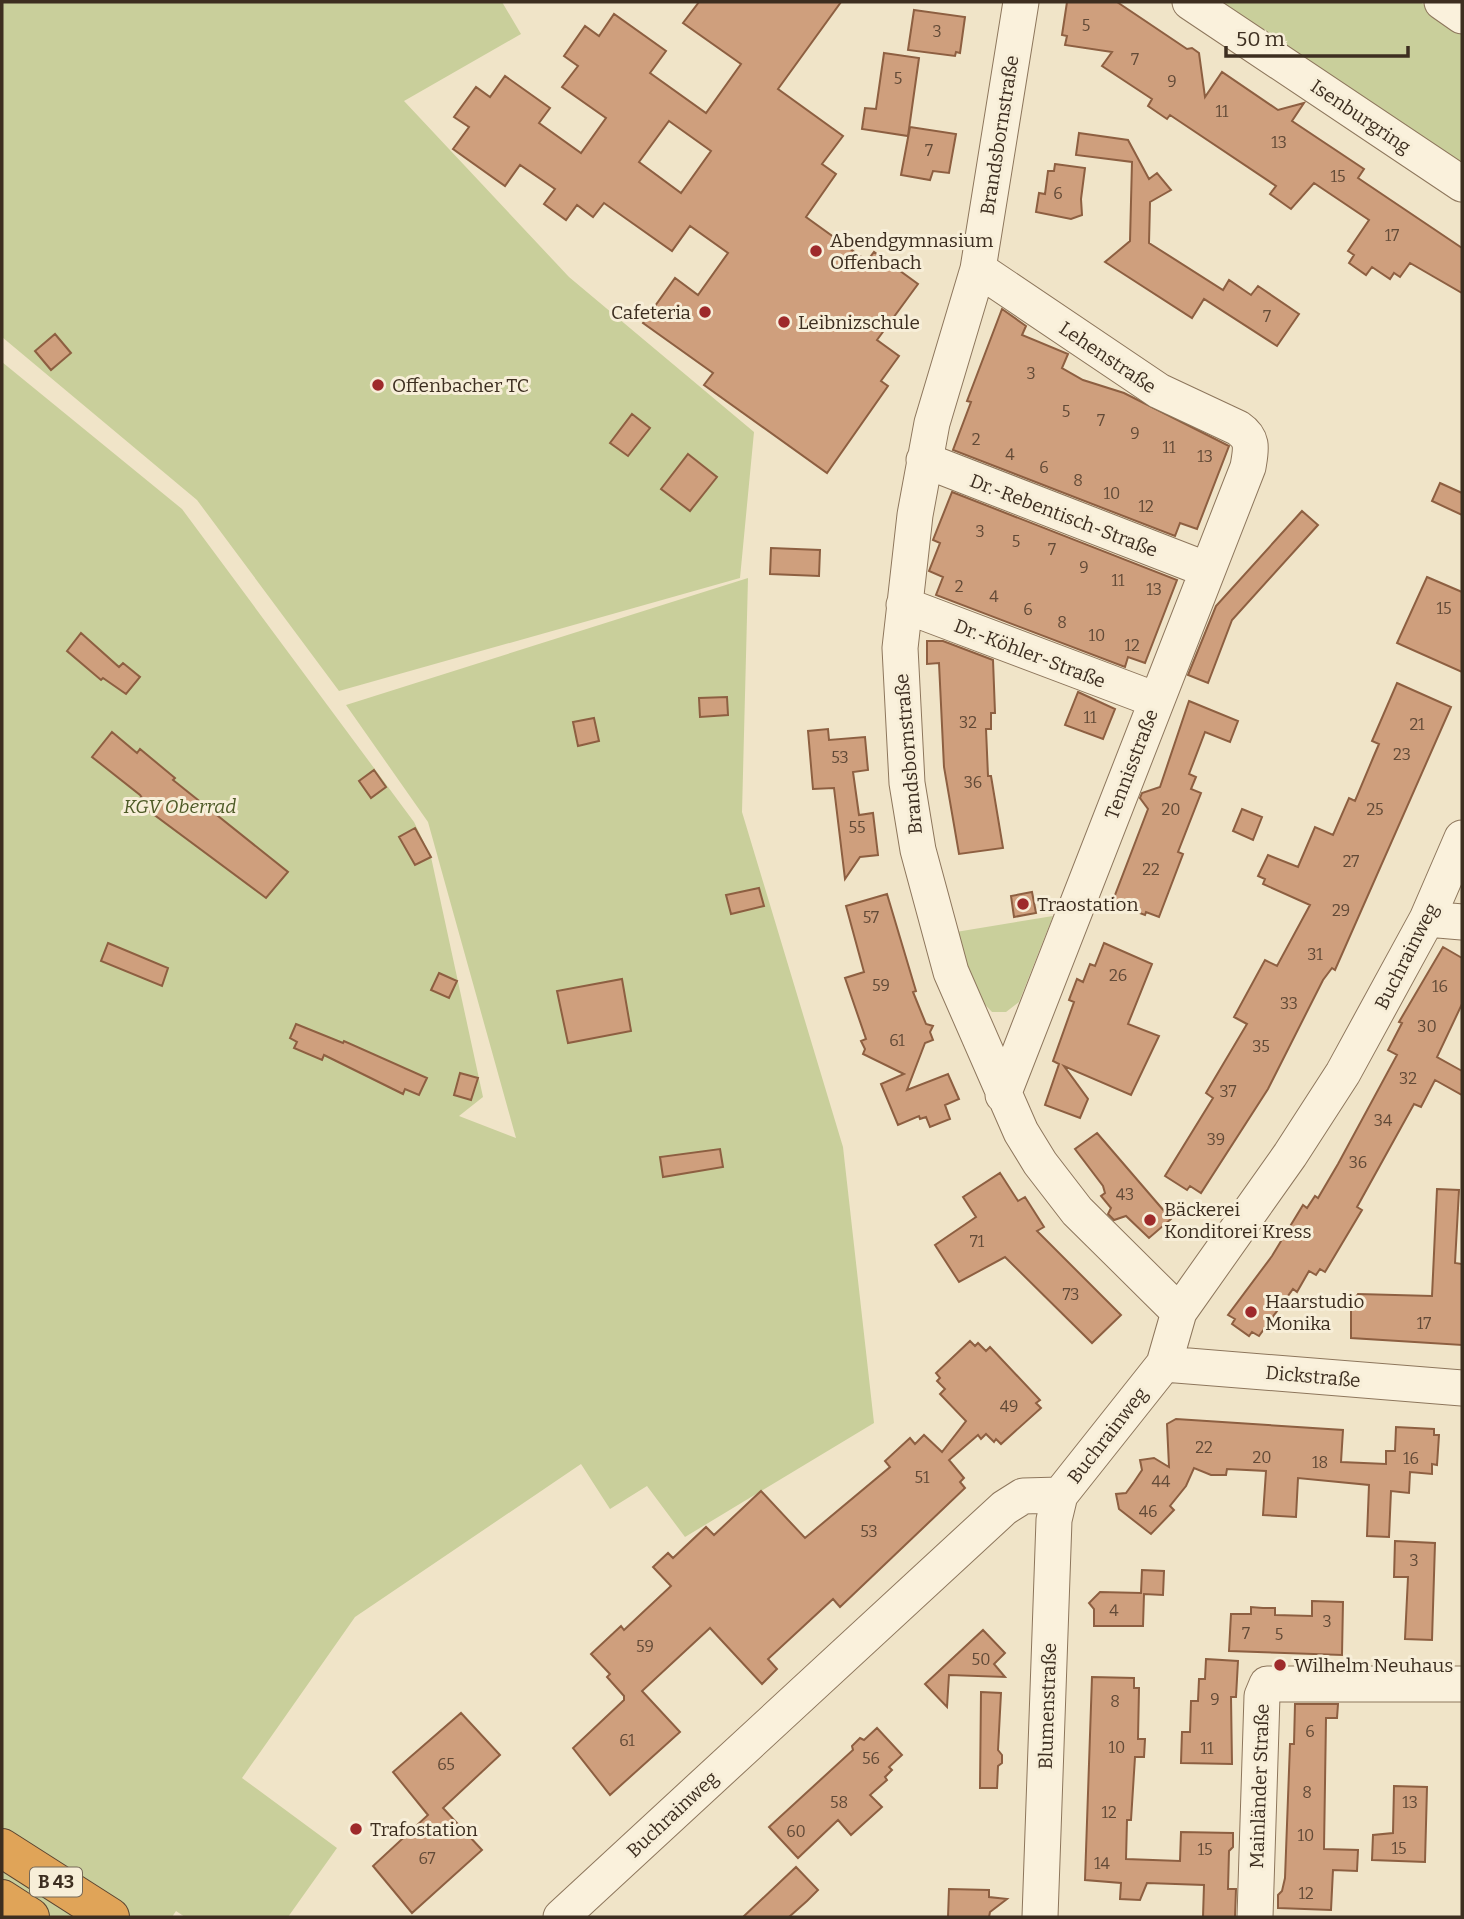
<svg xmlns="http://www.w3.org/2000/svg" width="1464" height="1919" font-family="Bitter,serif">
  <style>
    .green { fill: #c9cf9b }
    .building { fill: #cf9f7d; stroke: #8d5f41; stroke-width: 2; fill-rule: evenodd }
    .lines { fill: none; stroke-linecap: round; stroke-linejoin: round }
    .minor-casing { stroke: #8d765c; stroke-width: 37 }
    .highway-casing { stroke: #5b4430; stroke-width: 40 }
    .minor { stroke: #faf1dc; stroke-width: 35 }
    .highway { stroke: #e0a458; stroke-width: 38 }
    .poi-dot { fill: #9e2a2b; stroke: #f7eed8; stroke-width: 2.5 }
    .labels { text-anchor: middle; stroke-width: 6; stroke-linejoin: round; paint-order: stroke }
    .number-label { font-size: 16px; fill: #624a37 }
    .shield { fill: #f7eed8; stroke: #756857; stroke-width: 2 }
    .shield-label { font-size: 18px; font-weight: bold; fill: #3d2e20 }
    .street-label { font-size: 19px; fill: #3d2e20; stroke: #f7eed8 }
    .poi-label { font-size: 19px; fill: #3d2e20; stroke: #f7eed8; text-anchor: start }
    .park-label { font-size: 19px; font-style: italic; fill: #4d5a26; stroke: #f7eed8 }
  </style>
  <rect width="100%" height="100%" fill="#f0e4c8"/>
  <!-- green -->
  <path class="green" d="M2,2H502L521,34L404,101L569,277L754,432L740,578L339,691L197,500L2,337Z
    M1209,2H1420L1462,30V171Z
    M2,362L182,509L414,822L431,857L483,1097L459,1116L516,1138L428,822L346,705L748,578L742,812L843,1147L874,1423L685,1537L647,1486L610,1509L581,1464L355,1617L242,1778L337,1848L288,1917H185L176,1911L172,1917H2Z
    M1053,916L1019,1002L1006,1012H992L976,995L956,932Z"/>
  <!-- building -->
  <path class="building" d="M699,2H841L778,89L843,136L822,164L836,174L806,217L867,261L874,252L918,284L877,340L899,356L881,381L888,386L827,473L704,385L713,373L643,323L675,278L698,295L728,253L690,226L672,251L604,203L593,217L577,205L566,220L544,204L555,189L520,165L505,186L453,149L469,127L454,117L476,87L490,97L505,76L550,108L539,123L581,153L606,118L562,87L578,66L564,56L585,26L599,36L614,14L666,51L650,73L706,113L741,64L683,23ZM669,121L711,151L681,193L639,162Z
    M1067,2H1117L1187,49L1192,48L1199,53L1205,97L1222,72L1278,110L1304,103L1292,121L1364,169L1358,178L1462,248V293L1410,263L1400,277L1394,273L1390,279L1372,267L1366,275L1349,263L1354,255L1348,251L1369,220L1314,183L1291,209L1270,194L1276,186L1170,115L1167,119L1148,106L1152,99L1102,66L1112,52L1065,45L1067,36L1062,35Z
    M914,10L965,17L960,53L956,52L955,56L908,50Z
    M884,53L919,58L908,136L862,129L865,108L876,109Z
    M910,127L956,134L949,173L933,171L930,180L901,175Z
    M1079,133L1128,140L1149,179L1157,173L1171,190L1150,202L1149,243L1223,290L1229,280L1251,295L1258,286L1299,314L1277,346L1204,299L1192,318L1105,262L1130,241L1132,162L1076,155Z
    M1055,164L1085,168L1081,199L1082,215L1071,219L1036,212L1039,193L1045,194L1048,171H1054Z
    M1002,309L1026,326L1022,335L1068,354L1062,368L1083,380L1124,393L1229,446L1197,529L1180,523L1175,536L953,450L971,402L967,401Z
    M55,334L71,353L51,370L35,351Z
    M632,414L650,428L628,456L610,443Z
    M688,454L717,477L690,511L661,489Z
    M1440,483L1462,493V515L1432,501Z
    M952,492L1177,580L1145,663L1128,657L1125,667L936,595L943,577L929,571L940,543L933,540Z
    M1302,511L1318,525L1232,620L1208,683L1188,675L1216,606Z
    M771,548L820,550L819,576L770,574Z
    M1427,577L1462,592V672L1397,643Z
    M81,633L119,667L123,663L140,677L126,694L103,678L101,680L67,651Z
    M927,641H943L993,660L995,713H991V729H986L988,776H991L1003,848L959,854L944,767L939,663L927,664Z
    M1397,683L1451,707L1335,970L1332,968L1323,980L1268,1089L1201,1193L1190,1186L1187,1190L1165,1176L1213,1098L1206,1093L1247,1024L1234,1017L1265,960L1277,966L1310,905L1263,884L1265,879L1258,876L1268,855L1298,867L1315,827L1333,835L1349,798L1355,801L1373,758L1379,744L1372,741Z
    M1078,692L1115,709L1103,739L1065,725Z
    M727,697L728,715L700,717L699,698Z
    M1189,701L1238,721L1230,742L1205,732L1189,774L1196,777L1191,789L1201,793L1178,852L1183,854L1159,917L1146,912L1145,915L1112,903L1148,809L1140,798L1142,793L1160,787Z
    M594,718L599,741L578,746L573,722Z
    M828,729L829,740L865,737L868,770L853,772L859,815L873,813L878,855L860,857L845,879L834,788L813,789L808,731Z
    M112,732L137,753L140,749L175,778L173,780L288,872L266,898L141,805L144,801L140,795L92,757Z
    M374,770L386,787L371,798L359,781Z
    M1242,809L1262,817L1253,840L1233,831Z
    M415,828L431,857L415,865L399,837Z
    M759,888L764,906L731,914L726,895Z
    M1032,892L1036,913L1014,917L1011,896Z
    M887,894L916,991L913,992L926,1024L933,1026L930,1032L933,1040L925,1043L907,1090L948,1074L959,1099L945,1105L950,1119L930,1127L926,1117L920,1119L919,1116L898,1125L881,1084L904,1074L863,1054L865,1049L861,1041L866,1039L845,978L864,972L846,906Z
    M108,943L168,968L162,986L101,961Z
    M1104,943L1152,964L1128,1024L1159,1036L1131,1095L1064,1066L1088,1099L1080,1118L1045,1105L1059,1064L1053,1061L1074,1002L1069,1000L1077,979L1083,982L1090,964L1095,966Z
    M1443,947L1462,958V1004L1437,1057L1462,1071V1095L1435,1080L1421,1107L1414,1104L1357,1207L1362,1210L1325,1272L1320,1269L1316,1275L1309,1271L1297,1292L1293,1289L1259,1336L1252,1332L1249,1336L1232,1324L1235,1319L1228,1315L1272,1256L1303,1205L1307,1208L1315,1196L1318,1198L1338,1164L1397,1055L1388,1050L1402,1023L1399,1022Z
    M439,973L457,981L449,998L431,990Z
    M622,979L631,1031L568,1043L557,991Z
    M296,1024L343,1043L344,1041L427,1078L419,1095L405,1089L403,1094L324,1055L322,1060L294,1048L297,1042L290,1038Z
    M460,1073L478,1078L471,1100L454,1095Z
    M1097,1133L1171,1219L1149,1238L1126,1216L1114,1220L1108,1214L1111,1208L1101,1196L1105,1193L1103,1186L1075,1149Z
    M720,1149L723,1167L663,1177L660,1157Z
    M1000,1173L1018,1201L1025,1197L1044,1227L1037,1231L1121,1315L1092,1343L1005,1257L959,1282L935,1245L976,1217L963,1197Z
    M1437,1189L1459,1190L1455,1263L1462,1264V1345L1351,1338V1305L1358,1294L1432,1296Z
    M970,1341L975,1346L978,1343L986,1351L990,1347L1040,1400L1036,1403L1041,1408L1001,1444L996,1439L994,1442L986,1434L981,1439L978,1435L949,1460L964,1478L960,1482L965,1488L840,1607L833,1599L768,1659L777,1669L762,1684L710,1628L642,1691L680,1732L610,1795L573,1748L624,1700V1696L607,1677L610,1674L591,1654L621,1626L624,1630L671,1586L653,1567L668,1553L673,1558L706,1527L714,1535L761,1491L805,1538L890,1467L885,1461L910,1438L915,1444L924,1435L942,1452L966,1421L940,1394L945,1389L937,1381L940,1378L936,1373Z
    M1176,1419L1343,1430L1341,1462L1386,1464V1451H1395L1396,1427L1434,1429V1435H1439L1437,1465L1432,1464V1474L1410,1472L1409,1493L1391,1491L1389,1537L1367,1536L1369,1485L1298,1478L1296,1517L1263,1515L1266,1471L1227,1469L1226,1475H1211L1194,1468L1186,1486L1170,1506L1174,1510L1151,1534L1119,1509L1116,1494L1126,1493L1134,1482L1142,1470L1140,1460L1154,1458L1169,1467L1167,1424Z
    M1395,1541L1435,1543L1432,1640L1405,1639L1408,1577H1394Z
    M1142,1570L1164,1571L1163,1595L1144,1594L1143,1626H1094V1609L1089,1603L1100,1592L1141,1593Z
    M1312,1601L1343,1602L1342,1655L1229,1651L1231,1614H1251V1607L1263,1608H1275V1615L1312,1616Z
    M983,1630L1005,1653L994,1664L1005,1677L949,1675L947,1707L925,1684Z
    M1206,1659L1238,1661L1236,1697H1231L1232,1764L1181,1763L1182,1732H1190L1191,1701H1198L1199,1679H1205Z
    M1092,1677L1134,1678V1688H1139L1138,1739H1145L1144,1757H1135L1131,1820H1127L1126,1859L1180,1861L1181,1832L1233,1833V1847L1229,1851L1228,1889H1236L1235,1917H1203L1204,1885L1147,1883L1140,1900L1120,1899L1121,1883L1085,1880Z
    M981,1692L1001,1693L998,1750L1002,1755V1763L998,1766L997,1788H980Z
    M1295,1704H1338L1337,1718H1326L1324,1849L1358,1850L1357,1871L1333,1870L1331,1910L1278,1908V1895L1282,1891L1285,1878L1290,1744H1294Z
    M461,1713L500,1755L443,1808L482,1850L412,1913L373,1866L428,1815L393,1772Z
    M877,1728L902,1755L889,1767L892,1770L885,1777L887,1780L870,1795L882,1807L851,1835L838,1820L798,1858L769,1827L853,1750L852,1746L860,1738L864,1740Z
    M1394,1786L1427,1787L1425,1862L1372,1860L1373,1835L1393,1833Z
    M796,1867L818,1890L807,1901L789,1917H743Z
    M949,1889L989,1890V1897L1007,1899L990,1912L989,1917H948Z"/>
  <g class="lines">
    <defs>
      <path id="minor" d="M1021,2L978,269L932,423L915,515L900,648L907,783L918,850L951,972L1021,1132L1040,1163L1077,1211L1179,1312
        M1190,2L1462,184
        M1442,2L1462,16
        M978,269L1159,391L1238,428C1254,439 1251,449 1248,467L1003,1095
        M924,460L1205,569
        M904,605L1156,700
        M1427,919L1462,922
        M1164,1364L1462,1388
        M561,1917L1004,1508L1023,1496L1060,1495L1164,1364L1179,1312L1290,1155L1343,1073L1427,919L1462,838
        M1040,1917L1054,1520L1060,1495
        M1255,1917L1262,1696L1267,1684H1462"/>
      <path id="highway" d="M2,1848L110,1917
        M2,1899L30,1917"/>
    </defs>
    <!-- minor casing -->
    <use href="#minor" class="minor-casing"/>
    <!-- highway casing -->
    <use href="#highway" class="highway-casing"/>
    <!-- minor -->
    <use href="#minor" class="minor"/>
    <!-- highway -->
    <use href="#highway" class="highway"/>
  </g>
  <!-- markers -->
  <g class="poi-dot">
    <circle cx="816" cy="251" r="7"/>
    <circle cx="705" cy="312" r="7"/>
    <circle cx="784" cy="322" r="7"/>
    <circle cx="378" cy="385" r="7"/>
    <circle cx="1023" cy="904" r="7"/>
    <circle cx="1150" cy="1220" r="7"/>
    <circle cx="1251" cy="1312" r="7"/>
    <circle cx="1280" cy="1665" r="7"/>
    <circle cx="356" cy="1829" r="7"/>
  </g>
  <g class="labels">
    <!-- number labels -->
    <g class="number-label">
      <text x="1086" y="31">5</text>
      <text x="937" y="37">3</text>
      <text x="1135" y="65">7</text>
      <text x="898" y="84">5</text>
      <text x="1172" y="87">9</text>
      <text x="1222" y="117">11</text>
      <text x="1279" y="148">13</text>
      <text x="929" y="156">7</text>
      <text x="1338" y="182">15</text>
      <text x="1058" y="199">6</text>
      <text x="1392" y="241">17</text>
      <text x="1267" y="322">7</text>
      <text x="1031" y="379">3</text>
      <text x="1066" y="417">5</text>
      <text x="1101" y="426">7</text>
      <text x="1135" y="439">9</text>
      <text x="976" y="445">2</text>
      <text x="1169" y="453">11</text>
      <text x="1010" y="460">4</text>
      <text x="1205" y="462">13</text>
      <text x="1044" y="473">6</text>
      <text x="1078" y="486">8</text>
      <text x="1112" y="499">10</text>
      <text x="1146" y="512">12</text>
      <text x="980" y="537">3</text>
      <text x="1016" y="547">5</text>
      <text x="1052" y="555">7</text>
      <text x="1084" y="573">9</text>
      <text x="1118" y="586">11</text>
      <text x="959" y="592">2</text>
      <text x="1154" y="595">13</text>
      <text x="994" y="602">4</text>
      <text x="1444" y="614">15</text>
      <text x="1028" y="615">6</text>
      <text x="1062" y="628">8</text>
      <text x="1097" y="641">10</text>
      <text x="1132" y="651">12</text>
      <text x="1090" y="723">11</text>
      <text x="968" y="728">32</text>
      <text x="1417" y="730">21</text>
      <text x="1402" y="760">23</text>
      <text x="840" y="763">53</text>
      <text x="973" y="788">36</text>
      <text x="1171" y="815">20</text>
      <text x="1375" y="815">25</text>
      <text x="857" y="833">55</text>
      <text x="1351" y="867">27</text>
      <text x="1151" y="875">22</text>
      <text x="1341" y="916">29</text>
      <text x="871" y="923">57</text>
      <text x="1315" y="960">31</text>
      <text x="1118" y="981">26</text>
      <text x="881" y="991">59</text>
      <text x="1440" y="992">16</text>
      <text x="1289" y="1009">33</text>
      <text x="1427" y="1032">30</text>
      <text x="897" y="1046">61</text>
      <text x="1261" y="1052">35</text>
      <text x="1408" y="1084">32</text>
      <text x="1228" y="1097">37</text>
      <text x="1383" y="1126">34</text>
      <text x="1216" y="1145">39</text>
      <text x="1358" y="1168">36</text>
      <text x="1125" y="1200">43</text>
      <text x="977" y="1247">71</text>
      <text x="1071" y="1300">73</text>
      <text x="1424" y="1329">17</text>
      <text x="1009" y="1412">49</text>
      <text x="1204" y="1453">22</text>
      <text x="1262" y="1463">20</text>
      <text x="1411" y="1464">16</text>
      <text x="1320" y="1468">18</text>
      <text x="922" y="1483">51</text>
      <text x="1161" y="1487">44</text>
      <text x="1148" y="1517">46</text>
      <text x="869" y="1537">53</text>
      <text x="1414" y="1566">3</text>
      <text x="1114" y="1616">4</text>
      <text x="1327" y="1627">3</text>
      <text x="1246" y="1639">7</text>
      <text x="1279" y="1640">5</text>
      <text x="645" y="1652">59</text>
      <text x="981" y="1665">50</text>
      <text x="1215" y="1705">9</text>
      <text x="1115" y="1707">8</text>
      <text x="1310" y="1737">6</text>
      <text x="627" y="1746">61</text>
      <text x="1117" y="1753">10</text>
      <text x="1207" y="1754">11</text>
      <text x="871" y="1764">56</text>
      <text x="446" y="1770">65</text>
      <text x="1307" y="1798">8</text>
      <text x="839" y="1808">58</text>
      <text x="1410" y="1808">13</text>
      <text x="1109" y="1818">12</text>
      <text x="796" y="1837">60</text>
      <text x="1306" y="1841">10</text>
      <text x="1399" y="1854">15</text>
      <text x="1205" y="1855">15</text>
      <text x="427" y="1864">67</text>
      <text x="1102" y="1869">14</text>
      <text x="1306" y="1899">12</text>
    </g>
    <!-- shield labels -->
    <rect class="shield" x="30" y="1867.5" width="52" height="29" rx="5"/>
    <g class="shield-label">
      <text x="56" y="1888">B 43</text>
    </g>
    <!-- street labels -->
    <g class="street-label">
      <text transform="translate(1361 116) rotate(34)" y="7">Isenburgring</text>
      <text transform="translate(999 135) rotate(-81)" y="7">Brandsbornstraße</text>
      <text transform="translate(1108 357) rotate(34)" y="7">Lehenstraße</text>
      <text transform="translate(1064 515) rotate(21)" y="7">Dr.-Rebentisch-Straße</text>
      <text transform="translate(1030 653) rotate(21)" y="7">Dr.-Köhler-Straße</text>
      <text transform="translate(908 754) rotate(-95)" y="7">Brandsbornstraße</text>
      <text transform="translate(1131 764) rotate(-69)" y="7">Tennisstraße</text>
      <text transform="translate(1406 956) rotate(-63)" y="7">Buchrainweg</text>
      <text transform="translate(1313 1376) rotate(5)" y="7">Dickstraße</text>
      <text transform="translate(1107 1435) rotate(-52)" y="7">Buchrainweg</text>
      <text transform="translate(1047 1706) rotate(-88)" y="7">Blumenstraße</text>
      <text transform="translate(1259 1786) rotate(-88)" y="7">Mainländer Straße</text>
      <text transform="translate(672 1814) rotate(-43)" y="7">Buchrainweg</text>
    </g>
    <!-- poi labels -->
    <g class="poi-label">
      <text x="830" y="247">Abendgymnasium<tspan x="830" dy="22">Offenbach</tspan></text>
      <text x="691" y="319" text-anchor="end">Cafeteria</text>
      <text x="798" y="329">Leibnizschule</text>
      <text x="392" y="392">Offenbacher TC</text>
      <text x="1037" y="911">Traostation</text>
      <text x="1164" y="1216">Bäckerei<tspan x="1164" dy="22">Konditorei Kress</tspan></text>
      <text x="1265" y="1308">Haarstudio<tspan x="1265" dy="22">Monika</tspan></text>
      <text x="1294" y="1672">Wilhelm Neuhaus</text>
      <text x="370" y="1836">Trafostation</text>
    </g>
    <!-- park labels -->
    <g class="park-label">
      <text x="180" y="813">KGV Oberrad</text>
    </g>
  </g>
  <!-- border -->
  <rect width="1464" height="1919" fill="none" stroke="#3d2e20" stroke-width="7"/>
  <!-- scale -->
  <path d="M1226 46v10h182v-10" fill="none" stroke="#3d2e20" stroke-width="3.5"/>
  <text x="1236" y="46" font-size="21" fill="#3d2e20" stroke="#f7eed8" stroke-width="5" paint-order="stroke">50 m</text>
</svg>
